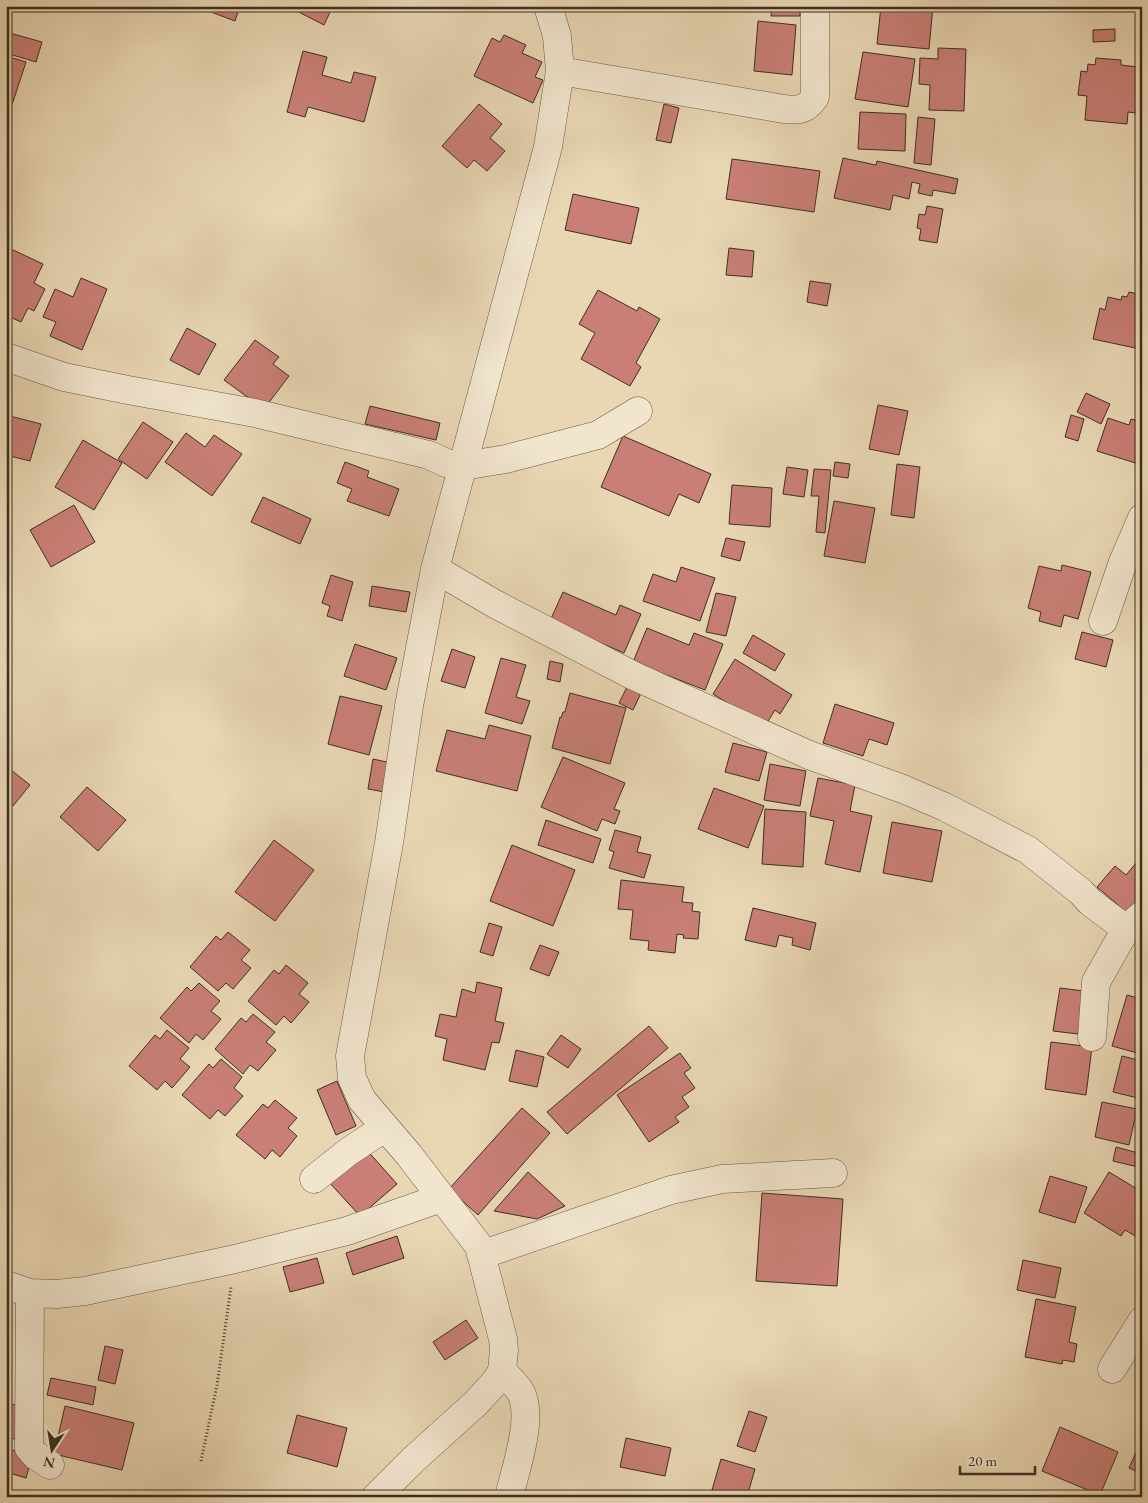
<svg xmlns="http://www.w3.org/2000/svg" width="1148" height="1503" font-family="'EB Garamond',serif">
  <style>
    .building { fill: #c97f77; stroke: #3c3021 }
    .lines { fill: none; stroke-linecap: round; stroke-linejoin: round }
    .minor-casing { stroke: #675a46; stroke-width: 29 }
    .path { stroke: #3c3021; stroke-width: 3; stroke-dasharray: 1 2.5; stroke-linecap: butt }
    .minor { stroke: #f1e5ce; stroke-width: 28 }
  </style>
  <rect width="100%" height="100%" fill="#e9d7b4"/>
  <filter id="stains"><feTurbulence type="fractalNoise" baseFrequency=".004" numOctaves="4"/><feColorMatrix values="0 0 0 0 .2 0 0 0 0 .09 0 0 0 0 .02 0 0 0 .5 -.17"/></filter>
  <radialGradient id="worn" r=".72"><stop offset=".6" stop-color="#630" stop-opacity="0"/><stop offset="1" stop-color="#630" stop-opacity=".3"/></radialGradient>
  <!-- building -->
  <path class="building" d="M214,6H240L235,21L211,12Z
    M287,6H333L324,25Z
    M772,6H800V16H771Z
    M881,6H933L929,49L877,44Z
    M758,21L796,25L792,75L754,71Z
    M1115,29V41L1093,42V30Z
    M6,32L42,42L36,62L6,53Z
    M504,35L526,45L522,53L542,62L535,77L543,80L533,103L474,76L492,38L500,42Z
    M938,48L966,49L964,111L929,110L930,85L919,84L920,58L938,59Z
    M303,51L327,57L322,75L351,83L354,72L376,77L364,122L308,107L305,117L287,112Z
    M863,52L915,59L908,107L855,99Z
    M6,56L26,62L11,108L6,106Z
    M1096,58L1121,60V65L1138,67L1136,85L1142,86V107L1137,106L1136,113L1128,112L1127,124L1085,120L1087,96L1078,95L1081,71L1087,72L1088,64L1095,65Z
    M479,104L502,124L490,138L505,151L487,171L474,160L467,168L442,146Z
    M664,104L679,108L671,143L656,140Z
    M860,112L906,114L905,151L858,149Z
    M918,117L935,119L931,165L914,163Z
    M843,158L876,165L877,161L958,179L955,194L933,190L932,196L918,193L920,184L912,182L909,199L893,195L890,210L834,198Z
    M732,159L820,171L814,212L726,199Z
    M573,194L639,208L631,244L565,230Z
    M927,206L943,209L937,243L919,240L921,229L917,228L919,214L925,215Z
    M729,248L754,251L752,277L726,275Z
    M11,249L43,264L34,283L45,289L34,311L28,308L21,322L6,315V259Z
    M81,278L107,289L82,350L50,336L56,322L43,317L55,289L73,297Z
    M810,281L831,284L827,306L807,302Z
    M598,290L637,311L639,307L660,319L636,363L641,367L630,386L581,359L595,333L579,324Z
    M1129,292L1142,295L1140,303L1142,304L1140,349L1093,339L1100,308L1105,310L1108,297L1121,300L1122,296L1127,297Z
    M187,328L216,344L199,375L170,360Z
    M255,340L279,357L273,364L289,376L264,409L224,380Z
    M1086,393L1110,404L1101,424L1077,412Z
    M878,405L908,411L899,455L869,449Z
    M370,406L440,423L436,440L365,424Z
    M6,415L41,424L30,461L6,455Z
    M1071,415L1084,419L1078,441L1065,437Z
    M1108,418L1129,425L1131,419L1142,422V465L1097,451Z
    M143,422L173,442L147,479L118,459Z
    M186,433L205,447L214,435L242,454L212,496L165,462Z
    M623,436L711,474L699,503L679,494L669,516L601,487Z
    M83,440L122,463L94,510L55,487Z
    M345,462L369,471L367,477L399,489L389,516L347,501L352,489L337,483Z
    M835,462L850,464L848,478L833,476Z
    M897,464L920,467L914,518L891,515Z
    M787,467L808,470L804,497L783,494Z
    M814,469L831,470L825,533L816,532L819,496H811Z
    M732,485L772,488L770,527L729,524Z
    M263,497L311,519L300,544L251,522Z
    M834,501L875,508L865,563L824,556Z
    M74,505L95,542L51,567L30,530Z
    M726,538L745,542L740,561L721,556Z
    M1062,565L1091,572L1078,619L1064,615L1061,627L1039,621L1041,612L1028,608L1039,566L1061,571Z
    M681,567L715,578L700,621L643,601L653,574L676,582Z
    M331,575L353,582L342,621L327,616L330,606L322,603Z
    M372,586L410,592L406,612L369,606Z
    M563,592L616,615L620,605L641,614L624,653L550,621Z
    M716,593L736,597L726,636L706,632Z
    M647,628L689,645L694,633L723,644L705,690L633,662Z
    M1082,632L1113,640L1106,667L1075,659Z
    M753,635L785,654L775,671L743,653Z
    M355,644L397,658L386,690L344,676Z
    M452,649L475,657L465,688L441,681Z
    M501,658L526,665L516,697L530,701L522,724L485,713Z
    M735,659L792,695L780,714L775,710L765,726L713,694Z
    M550,661L563,664L560,682L547,679Z
    M627,687L641,693L633,710L619,703Z
    M570,693L626,708L610,764L552,748L560,717L561,718L563,712H565Z
    M340,696L382,706L369,755L328,744Z
    M835,704L894,723L887,745L869,739L863,756L823,743Z
    M489,725L531,736L517,791L436,771L447,730L485,739Z
    M733,743L767,752L759,781L725,772Z
    M563,757L625,783L614,809L620,811L615,824L602,819L597,831L541,807Z
    M373,759L396,764L390,793L368,789Z
    M770,764L806,771L800,806L764,800Z
    M6,766L30,785L13,806L6,800Z
    M818,778L855,785L850,811L872,816L860,872L825,864L834,821L810,816Z
    M87,787L126,820L98,851L60,817Z
    M714,788L764,806L748,848L698,829Z
    M765,809L806,812L803,867L762,864Z
    M546,820L601,839L593,863L538,845Z
    M892,822L942,831L932,882L883,873Z
    M615,830L641,837L637,852L651,855L644,878L609,868L614,852L609,850Z
    M274,840L314,870L275,921L235,892Z
    M512,845L575,870L553,926L490,901Z
    M1142,856V905L1132,917L1097,887L1115,866L1126,875Z
    M621,880L684,887L682,902L693,903L692,911L700,912L698,939L683,938L684,935L677,934L675,953L648,950L649,941L630,939L633,910L618,909Z
    M753,908L816,923L810,950L792,945L793,938L779,935L776,947L745,940Z
    M489,923L502,927L493,956L480,952Z
    M228,932L250,950L241,960L251,968L233,989L226,983L218,991L190,967L216,936L221,940Z
    M540,945L559,952L549,976L530,969Z
    M286,965L308,983L299,994L309,1002L291,1023L284,1016L276,1025L248,1001L274,970L279,974Z
    M477,982L502,988L495,1021L504,1023L499,1043L492,1042L485,1070L443,1060L447,1039L435,1036L440,1014L456,1017L462,989L475,993Z
    M199,983L220,1001L211,1011L221,1019L203,1040L196,1034L189,1043L160,1018L187,987L191,991Z
    M1060,988L1084,991L1078,1034L1053,1031Z
    M1127,995L1142,999L1141,1054L1112,1046Z
    M253,1014L275,1032L266,1042L276,1050L258,1071L250,1065L243,1074L215,1049L241,1018L246,1022Z
    M649,1026L668,1048L567,1134L547,1112Z
    M167,1030L189,1048L180,1059L190,1067L172,1088L165,1081L157,1090L129,1066L155,1035L160,1039Z
    M561,1035L581,1049L568,1068L547,1054Z
    M1051,1042L1092,1047L1086,1095L1045,1089Z
    M516,1050L544,1057L537,1087L509,1081Z
    M680,1053L691,1068L684,1073L695,1088L682,1097L689,1107L675,1117L679,1122L649,1142L617,1095Z
    M1122,1056L1142,1061V1099L1113,1092Z
    M221,1059L242,1077L234,1088L243,1096L225,1116L218,1110L210,1119L182,1095L209,1064L213,1068Z
    M337,1081L356,1126L336,1135L317,1090Z
    M275,1100L297,1118L288,1128L297,1136L280,1157L272,1150L265,1159L236,1135L263,1104L268,1108Z
    M1102,1102L1137,1109L1129,1145L1095,1137Z
    M522,1108L550,1133L478,1215L449,1189Z
    M1116,1147L1142,1154V1168L1113,1161Z
    M365,1148L397,1184L360,1216L328,1181Z
    M528,1172L565,1206L537,1219L494,1211Z
    M1109,1172L1142,1192V1229L1137,1237L1125,1230L1121,1236L1084,1213Z
    M1050,1176L1087,1187L1075,1223L1039,1212Z
    M762,1193L843,1199L837,1286L756,1281Z
    M397,1236L404,1258L353,1275L346,1253Z
    M317,1258L324,1283L290,1292L283,1267Z
    M1023,1260L1061,1268L1055,1298L1017,1290Z
    M1036,1299L1076,1307L1069,1342L1077,1344L1074,1362L1063,1360L1062,1364L1025,1357Z
    M466,1320L478,1338L445,1360L433,1342Z
    M105,1346L123,1350L115,1384L98,1380Z
    M51,1378L96,1387L93,1405L47,1395Z
    M6,1403L26,1407L19,1440L6,1437Z
    M65,1406L134,1423L122,1470L54,1454Z
    M749,1411L767,1417L755,1452L737,1446Z
    M297,1415L347,1428L337,1467L287,1453Z
    M1060,1427L1118,1452L1100,1495L1042,1471Z
    M626,1438L671,1448L665,1476L620,1467Z
    M1142,1439V1474L1129,1468Z
    M6,1448L24,1454L31,1460L26,1478L6,1472Z
    M721,1459L755,1469L747,1497H710Z"/>
  <g class="lines">
    <defs>
      <path id="minor" d="M560,71L784,109C799,110 805,111 815,97V6
        M6,357L64,377L128,390L255,413L429,455L446,463L463,466L506,459L598,435L638,411
        M435,569L495,604L634,676L809,755L903,789L945,807L1028,850L1081,892L1090,902L1126,929L1142,915
        M1103,621L1123,562L1142,518
        M1092,1037L1096,982L1126,929
        M314,1179L348,1152L384,1128
        M481,1255L671,1190L722,1179L833,1173
        M6,1285L30,1293L57,1294L85,1291L235,1259L347,1231L441,1198
        M30,1293L29,1448L35,1455L50,1465
        M1112,1369L1142,1321
        M502,1371C508,1377 515,1384 520,1391C535,1416 515,1470 509,1497
        M376,1497L413,1460L476,1403L496,1381L502,1371L504,1350L503,1339L479,1246L409,1155L362,1100L352,1078L350,1056L389,843L409,706L435,569L548,147L560,71L557,36L548,6"/>
    </defs>
    <!-- minor casing -->
    <use href="#minor" class="minor-casing"/>
    <!-- path -->
    <path class="path" d="M201,1461L217,1385L231,1287"/>
    <!-- minor -->
    <use href="#minor" class="minor"/>
  </g>
  <!-- margin -->
  <rect width="1148" height="1503" fill="none" stroke="#e9d7b4" stroke-width="25"/>
  <rect x="8" y="8" width="1133" height="1488" fill="none" stroke="#3c3021" stroke-width="2.5"/>
  <rect x="12" y="12" width="1123" height="1478" fill="none" stroke="#3c3021"/>
  <!-- north arrow -->
  <g transform="translate(52 1450) rotate(192)" stroke="#f1e5ce" stroke-width="4" paint-order="stroke">
  <path d="M0-4L9 19L0 12L-9 19Z" fill="#3c3021"/>
  <text y="-8" font-size="14" font-weight="bold" text-anchor="middle" fill="#3c3021">N</text>
  </g>
  <!-- scale -->
  <path d="M960 1466v8h75v-8" fill="none" stroke="#3c3021" stroke-width="2.5"/>
  <text x="968" y="1466" font-size="15" fill="#3c3021" stroke="#f1e5ce" stroke-width="4" paint-order="stroke">20 m</text>
  <rect width="100%" height="100%" filter="url(#stains)"/>
  <rect width="100%" height="100%" fill="url(#worn)"/>
</svg>
